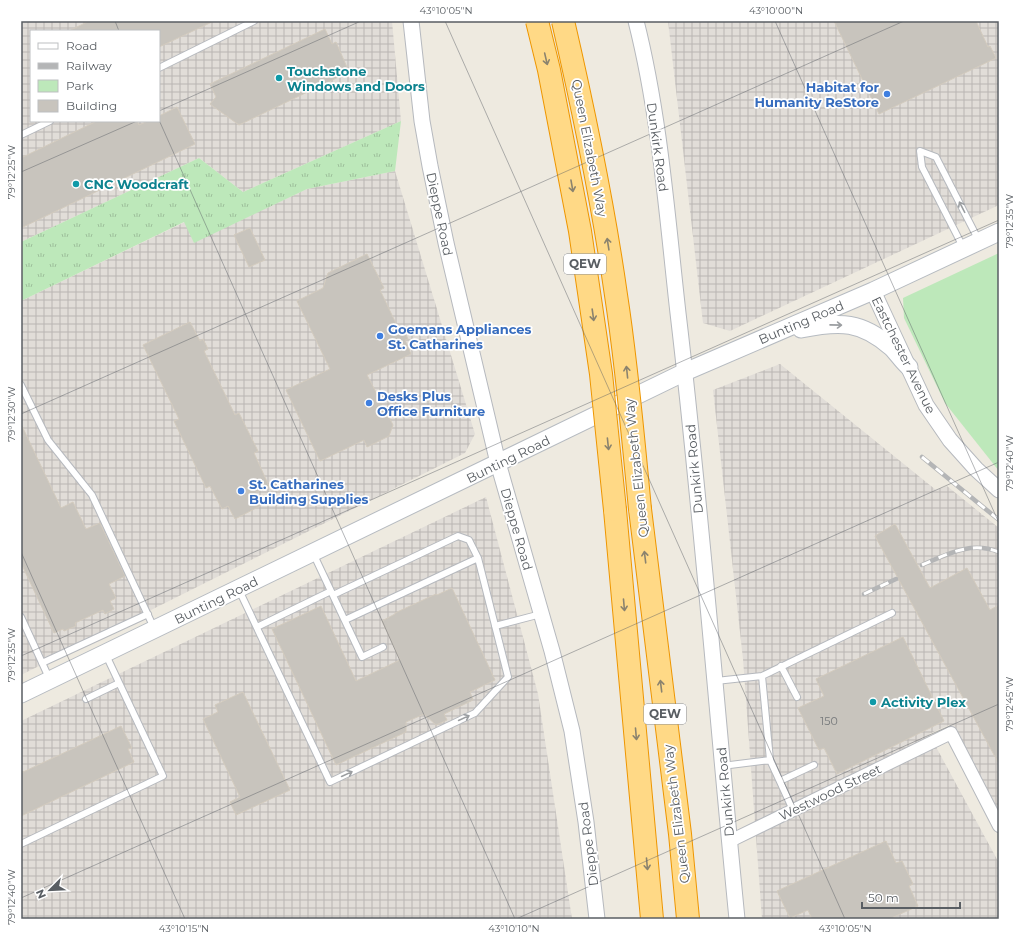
<svg xmlns="http://www.w3.org/2000/svg" width="1020" height="940" font-family="Montserrat,sans-serif">
  <style>
    .industrial { fill: url(#industrial-grid); fill-rule: evenodd }
    .grass { fill: url(#grass-tufts) }
    .park { fill: #bde8ba }
    .building { fill: #c8c4bd; stroke: #d3cbbe }
    .lines { fill: none; stroke-linecap: round; stroke-linejoin: round }
    .service-casing { stroke: #b6b9be; stroke-width: 8 }
    .minor-casing { stroke: #b6b9be; stroke-width: 14 }
    .tertiary-casing { stroke: #b6b9be; stroke-width: 17 }
    .secondary-casing { stroke: #b6bbc1; stroke-width: 19 }
    .motorway-casing { stroke: #ee9600; stroke-width: 24 }
    .service { stroke: #fff; stroke-width: 6 }
    .minor { stroke: #fff; stroke-width: 12 }
    .tertiary { stroke: #fff; stroke-width: 15 }
    .secondary { stroke: #fff; stroke-width: 17 }
    .motorway { stroke: #ffd986; stroke-width: 22 }
    .rail-casing { stroke: #b4b5b6; stroke-width: 4.5 }
    .rail { stroke: #fff; stroke-width: 3; stroke-dasharray: 9; stroke-linecap: butt }
    .motorway-bridge-casing { stroke: #ee9600; stroke-width: 24; stroke-linecap: butt }
    .motorway-bridge { stroke: #ffd986; stroke-width: 22 }
    .oneway { stroke: #8b836e }
    .oneway2 { stroke: #9b9ea1 }
    .ticks { fill: none; stroke: #595e63; stroke-width: 1; stroke-opacity: 0.45 }
    .culture-dot { fill: #0f9aa8; stroke: #fff; stroke-width: 1.5 }
    .shop-dot { fill: #3f7fe0; stroke: #fff; stroke-width: 1.5 }
    .labels { text-anchor: middle; stroke-width: 3.5; stroke-linejoin: round; paint-order: stroke }
    .number-label { font-size: 11px; fill: #75787a }
    .shield { fill: #fff; stroke: #8b8e92; stroke-width: 1 }
    .shield-label { font-size: 12px; font-weight: bold; fill: #595e63 }
    .culture-label { font-size: 13px; font-weight: bold; fill: #0d838f; stroke: #fff; text-anchor: start }
    .shop-label { font-size: 13px; font-weight: bold; fill: #366cbe; stroke: #fff; text-anchor: start }
    .street-label { font-size: 13px; fill: #595e63; stroke: #fff }
    .neatline { fill: none; stroke: #595e63; stroke-width: 1.5 }
    .ticks-label { font-size: 10px; text-anchor: middle; fill: #595e63 }
  </style>
  <defs>
    <pattern id="industrial-grid" width="8" height="8" patternUnits="userSpaceOnUse"><rect width="8" height="8" fill="#e1ddd8"/><path d="M0 4h8M4 0v8" fill="none" stroke="#b9b6b3"/></pattern>
    <pattern id="grass-tufts" width="24" height="20" patternUnits="userSpaceOnUse"><rect width="24" height="20" fill="#bde8ba"/><path d="M3 7l-1-3M5 7V3M7 7l1-3M15 17l-1-3M17 17v-4M19 17l1-3" fill="none" stroke="#9dbf9b"/></pattern>
  </defs>
  <rect width="100%" height="100%" fill="#eeeae0"/>
  <!-- industrial -->
  <path class="industrial" d="M21,21H392L401,121L243,192L199,158L21,242ZM31,31H159V121H31Z
    M668,21H999V205L730,331L703,323Z
    M395,171L475,434L465,453L21,675V301L185,222L194,242L307,189Z
    M780,364L936,490L947,486L999,528V817L949,725L929,734L999,863V919H762L743,659L713,390Z
    M486,497L538,694L572,919H21V721Z"/>
  <!-- grass -->
  <path class="grass" d="M401,121L395,171L307,189L194,243L184,222L21,301V242L199,158L243,192Z"/>
  <!-- park -->
  <path class="park" d="M999,253V471L945,403L904,318L903,298Z"/>
  <!-- building -->
  <path class="building" d="M89,21H214L159,47V31H69Z
    M834,21H976L988,47L990,46L996,58L879,114Z
    M325,29L332,44L336,42L349,72L239,125L210,104L216,97L210,84Z
    M177,107L195,144L21,228V158L97,121H137L139,125L148,121H159V116Z
    M250,228L265,260L249,267L234,235Z
    M367,254L384,288L380,290L400,332L404,330L408,339L405,340L411,354L367,375L393,425L389,436L367,447L364,440L320,461L286,390L330,369L297,301L323,288L328,273Z
    M190,322L200,341L203,339L208,349L204,351L235,415L239,413L258,451L254,453L269,486L256,492L262,505L235,519L228,506L222,509L210,486L206,488L174,421L179,419L143,345Z
    M21,424L61,508L73,502L86,529L100,523L125,576L109,584L116,598L110,601L114,609L105,614L103,610L75,623L76,626L64,631L63,629L54,633L21,563Z
    M895,524L930,588L967,568L990,610L999,605V764L875,536Z
    M452,588L495,680L470,692L473,700L444,714L447,720L436,725L424,714L406,722V732L336,765L272,629L321,606L356,681L400,660L382,621L395,614V613L436,594L437,595Z
    M903,637L944,721L837,774L824,748L819,750L798,708L824,696L816,679Z
    M243,692L290,790L236,815L230,802L240,797L203,719L218,712L215,705Z
    M121,726L132,748L128,749L134,762L21,816V773Z
    M886,841L896,863L902,861L913,884L909,886L918,906L889,919H812L808,910L790,918L777,891Z"/>
  <g class="lines">
    <defs>
      <path id="service" d="M159,68L254,21
        M21,135L50,121
        M963,247L922,167L920,151L936,157L979,241
        M21,385L48,440L92,495L154,628
        M313,553L362,657L383,647
        M239,590L330,782L475,713L508,677L478,558L345,620
        M333,595L458,536L469,540L478,558
        M21,617L50,680
        M495,626L541,614
        M257,627L331,591
        M42,663L148,614
        M781,666L797,697
        M716,681L762,676
        M86,699L119,683
        M722,766L770,760
        M780,781L814,765
        M793,810L770,760L762,676L892,613
        M21,844L163,776L106,655"/>
      <path id="minor" d="M730,841L951,733L999,826"/>
      <path id="tertiary" d="M411,21L422,121L430,166L446,243L498,463L552,651L572,731L586,822L597,919
        M636,21C660,116 667,216 678,313C702,515 717,717 737,919
        M873,291L926,405L950,440L976,469L999,490"/>
      <path id="secondary" d="M801,329C840,321 862,321 892,348C898,354 902,361 909,367
        M21,694L685,372L873,291L999,232"/>
      <path id="motorway" d="M640,509L680,834L688,919
        M615,510L652,919"/>
    </defs>
    <!-- service casing -->
    <use href="#service" class="service-casing"/>
    <!-- minor casing -->
    <use href="#minor" class="minor-casing"/>
    <!-- tertiary casing -->
    <use href="#tertiary" class="tertiary-casing"/>
    <!-- secondary casing -->
    <use href="#secondary" class="secondary-casing"/>
    <!-- motorway casing -->
    <use href="#motorway" class="motorway-casing"/>
    <!-- service -->
    <use href="#service" class="service"/>
    <!-- minor -->
    <use href="#minor" class="minor"/>
    <!-- tertiary -->
    <use href="#tertiary" class="tertiary"/>
    <!-- secondary -->
    <use href="#secondary" class="secondary"/>
    <!-- motorway -->
    <use href="#motorway" class="motorway"/>
    <defs>
      <path id="rail" d="M922,457L999,520
        M922,565C948,554 970,541 999,552
        M864,594L896,579"/>
    </defs>
    <!-- rail casing -->
    <use href="#rail" class="rail-casing"/>
    <!-- rail -->
    <use href="#rail" class="rail"/>
    <defs>
      <path id="motorway-bridge" d="M537,21L549,70L580,231L601,374L615,510
        M563,21C584,112 603,203 616,295C627,366 633,437 640,509"/>
    </defs>
    <!-- motorway-bridge casing -->
    <use href="#motorway-bridge" class="motorway-bridge-casing"/>
    <!-- motorway-bridge -->
    <use href="#motorway-bridge" class="motorway-bridge"/>
  </g>
  <!-- one-way arrows -->
  <defs><path id="oneway-shaft" d="M-6 0H5M1.5-3L5.5 0L1.5 3" fill="none" stroke-width="1.6" stroke-linecap="round" stroke-linejoin="round"/></defs>
  <g class="oneway">
    <use href="#oneway-shaft" transform="translate(546 59) rotate(77)"/>
    <use href="#oneway-shaft" transform="translate(572 186) rotate(80)"/>
    <use href="#oneway-shaft" transform="translate(608 244) rotate(-99)"/>
    <use href="#oneway-shaft" transform="translate(593 315) rotate(82)"/>
    <use href="#oneway-shaft" transform="translate(627 372) rotate(-96)"/>
    <use href="#oneway-shaft" transform="translate(608 444) rotate(84)"/>
    <use href="#oneway-shaft" transform="translate(645 557) rotate(-97)"/>
    <use href="#oneway-shaft" transform="translate(624 605) rotate(85)"/>
    <use href="#oneway-shaft" transform="translate(661 686) rotate(-97)"/>
    <use href="#oneway-shaft" transform="translate(636 734) rotate(85)"/>
    <use href="#oneway-shaft" transform="translate(647 864) rotate(85)"/>
  </g>
  <g class="oneway2">
    <use href="#oneway-shaft" transform="translate(962 207) rotate(-117)"/>
    <use href="#oneway-shaft" transform="translate(836 325) rotate(1)"/>
    <use href="#oneway-shaft" transform="translate(464 718) rotate(-25)"/>
    <use href="#oneway-shaft" transform="translate(347 774) rotate(-25)"/>
  </g>
  <!-- ticks -->
  <path class="ticks" d="M115,21L119,31M445,21L845,919M775,21L999,523M159,111L361,21M159,120L515,919M21,172L137,121M21,414L904,21M21,552L185,919M21,656L999,220M21,898L999,462M516,919L999,704"/>
  <!-- markers -->
  <g class="culture-dot">
    <circle cx="279" cy="78" r="4"/>
    <circle cx="76" cy="184" r="4"/>
    <circle cx="873" cy="702" r="4"/>
  </g>
  <g class="shop-dot">
    <circle cx="887" cy="94" r="4"/>
    <circle cx="380" cy="336" r="4"/>
    <circle cx="369" cy="403" r="4"/>
    <circle cx="241" cy="491" r="4"/>
  </g>
  <g class="labels">
    <!-- number labels -->
    <g class="number-label">
      <text x="829" y="725">150</text>
    </g>
    <!-- shield labels -->
    <g class="shield">
      <rect x="564" y="254" width="42" height="20" rx="3"/>
      <rect x="644" y="704" width="42" height="20" rx="3"/>
    </g>
    <g class="shield-label">
      <text x="585" y="268">QEW</text>
      <text x="665" y="718">QEW</text>
    </g>
    <!-- culture labels -->
    <g class="culture-label">
      <text x="287" y="76">Touchstone<tspan x="287" dy="15">Windows and Doors</tspan></text>
      <text x="84" y="189">CNC Woodcraft</text>
      <text x="881" y="707">Activity Plex</text>
    </g>
    <!-- shop labels -->
    <g class="shop-label">
      <text x="879" y="92" text-anchor="end">Habitat for<tspan x="879" dy="15">Humanity ReStore</tspan></text>
      <text x="388" y="334">Goemans Appliances<tspan x="388" dy="15">St. Catharines</tspan></text>
      <text x="377" y="401">Desks Plus<tspan x="377" dy="15">Office Furniture</tspan></text>
      <text x="249" y="489">St. Catharines<tspan x="249" dy="15">Building Supplies</tspan></text>
    </g>
    <!-- street labels -->
    <g class="street-label">
      <text transform="translate(658 147) rotate(82)" y="5">Dunkirk Road</text>
      <text transform="translate(590 148) rotate(79)" y="5">Queen Elizabeth Way</text>
      <text transform="translate(440 214) rotate(78)" y="5">Dieppe Road</text>
      <text transform="translate(801 322) rotate(-23)" y="5">Bunting Road</text>
      <text transform="translate(904 355) rotate(64)" y="5">Eastchester Avenue</text>
      <text transform="translate(508 459) rotate(-26)" y="5">Bunting Road</text>
      <text transform="translate(636 468) rotate(-96)" y="5">Queen Elizabeth Way</text>
      <text transform="translate(694 469) rotate(-95)" y="5">Dunkirk Road</text>
      <text transform="translate(517 529) rotate(74)" y="5">Dieppe Road</text>
      <text transform="translate(216 600) rotate(-26)" y="5">Bunting Road</text>
      <text transform="translate(725 792) rotate(-95)" y="5">Dunkirk Road</text>
      <text transform="translate(830 792) rotate(-26)" y="5">Westwood Street</text>
      <text transform="translate(676 814) rotate(-97)" y="5">Queen Elizabeth Way</text>
      <text transform="translate(588 844) rotate(-97)" y="5">Dieppe Road</text>
    </g>
  </g>
  <!-- border -->
  <rect width="1020" height="940" fill="none" stroke="#ffffff" stroke-width="44"/>
  <!-- legend -->
  <rect x="30" y="30" width="130" height="92" fill="#ffffff" stroke="#bdbfc1"/>
  <rect x="38" y="43" width="20" height="6" fill="#ffffff" stroke="#bdbfc1"/>
  <text x="66" y="50" font-size="12" fill="#595e63">Road</text>
  <rect x="38" y="63" width="20" height="6" fill="#b4b5b6" stroke="#bdbfc1"/>
  <text x="66" y="70" font-size="12" fill="#595e63">Railway</text>
  <rect x="38" y="80" width="20" height="12" fill="#bde8ba" stroke="#bdbfc1"/>
  <text x="66" y="90" font-size="12" fill="#595e63">Park</text>
  <rect x="38" y="100" width="20" height="12" fill="#c8c4bd" stroke="#bdbfc1"/>
  <text x="66" y="110" font-size="12" fill="#595e63">Building</text>
  <!-- north arrow -->
  <g transform="translate(50 890) rotate(246)" stroke="#ffffff" stroke-width="3" paint-order="stroke">
  <path d="M0-3L7 15L0 10L-7 15Z" fill="#595e63"/>
  <text y="-6" font-size="11" font-weight="bold" text-anchor="middle" fill="#595e63">N</text>
  </g>
  <!-- scale -->
  <path d="M862 902v6h98v-6" fill="none" stroke="#595e63" stroke-width="2"/>
  <text x="868" y="902" font-size="12" fill="#595e63" stroke="#ffffff" stroke-width="3" paint-order="stroke">50 m</text>
  <rect x="22" y="22" width="976" height="896" class="neatline"/>
  <g class="ticks-label">
    <text x="446" y="14">43°10'05"N</text>
    <text x="776" y="14">43°10'00"N</text>
    <text transform="translate(11 172) rotate(-90)" y="4">79°12'25"W</text>
    <text transform="translate(1009 221) rotate(-90)" y="4">79°12'35"W</text>
    <text transform="translate(11 414) rotate(-90)" y="4">79°12'30"W</text>
    <text transform="translate(1009 463) rotate(-90)" y="4">79°12'40"W</text>
    <text transform="translate(11 655) rotate(-90)" y="4">79°12'35"W</text>
    <text transform="translate(1009 704) rotate(-90)" y="4">79°12'45"W</text>
    <text transform="translate(11 897) rotate(-90)" y="4">79°12'40"W</text>
    <text x="184" y="932">43°10'15"N</text>
    <text x="514" y="932">43°10'10"N</text>
    <text x="845" y="932">43°10'05"N</text>
  </g>
</svg>
